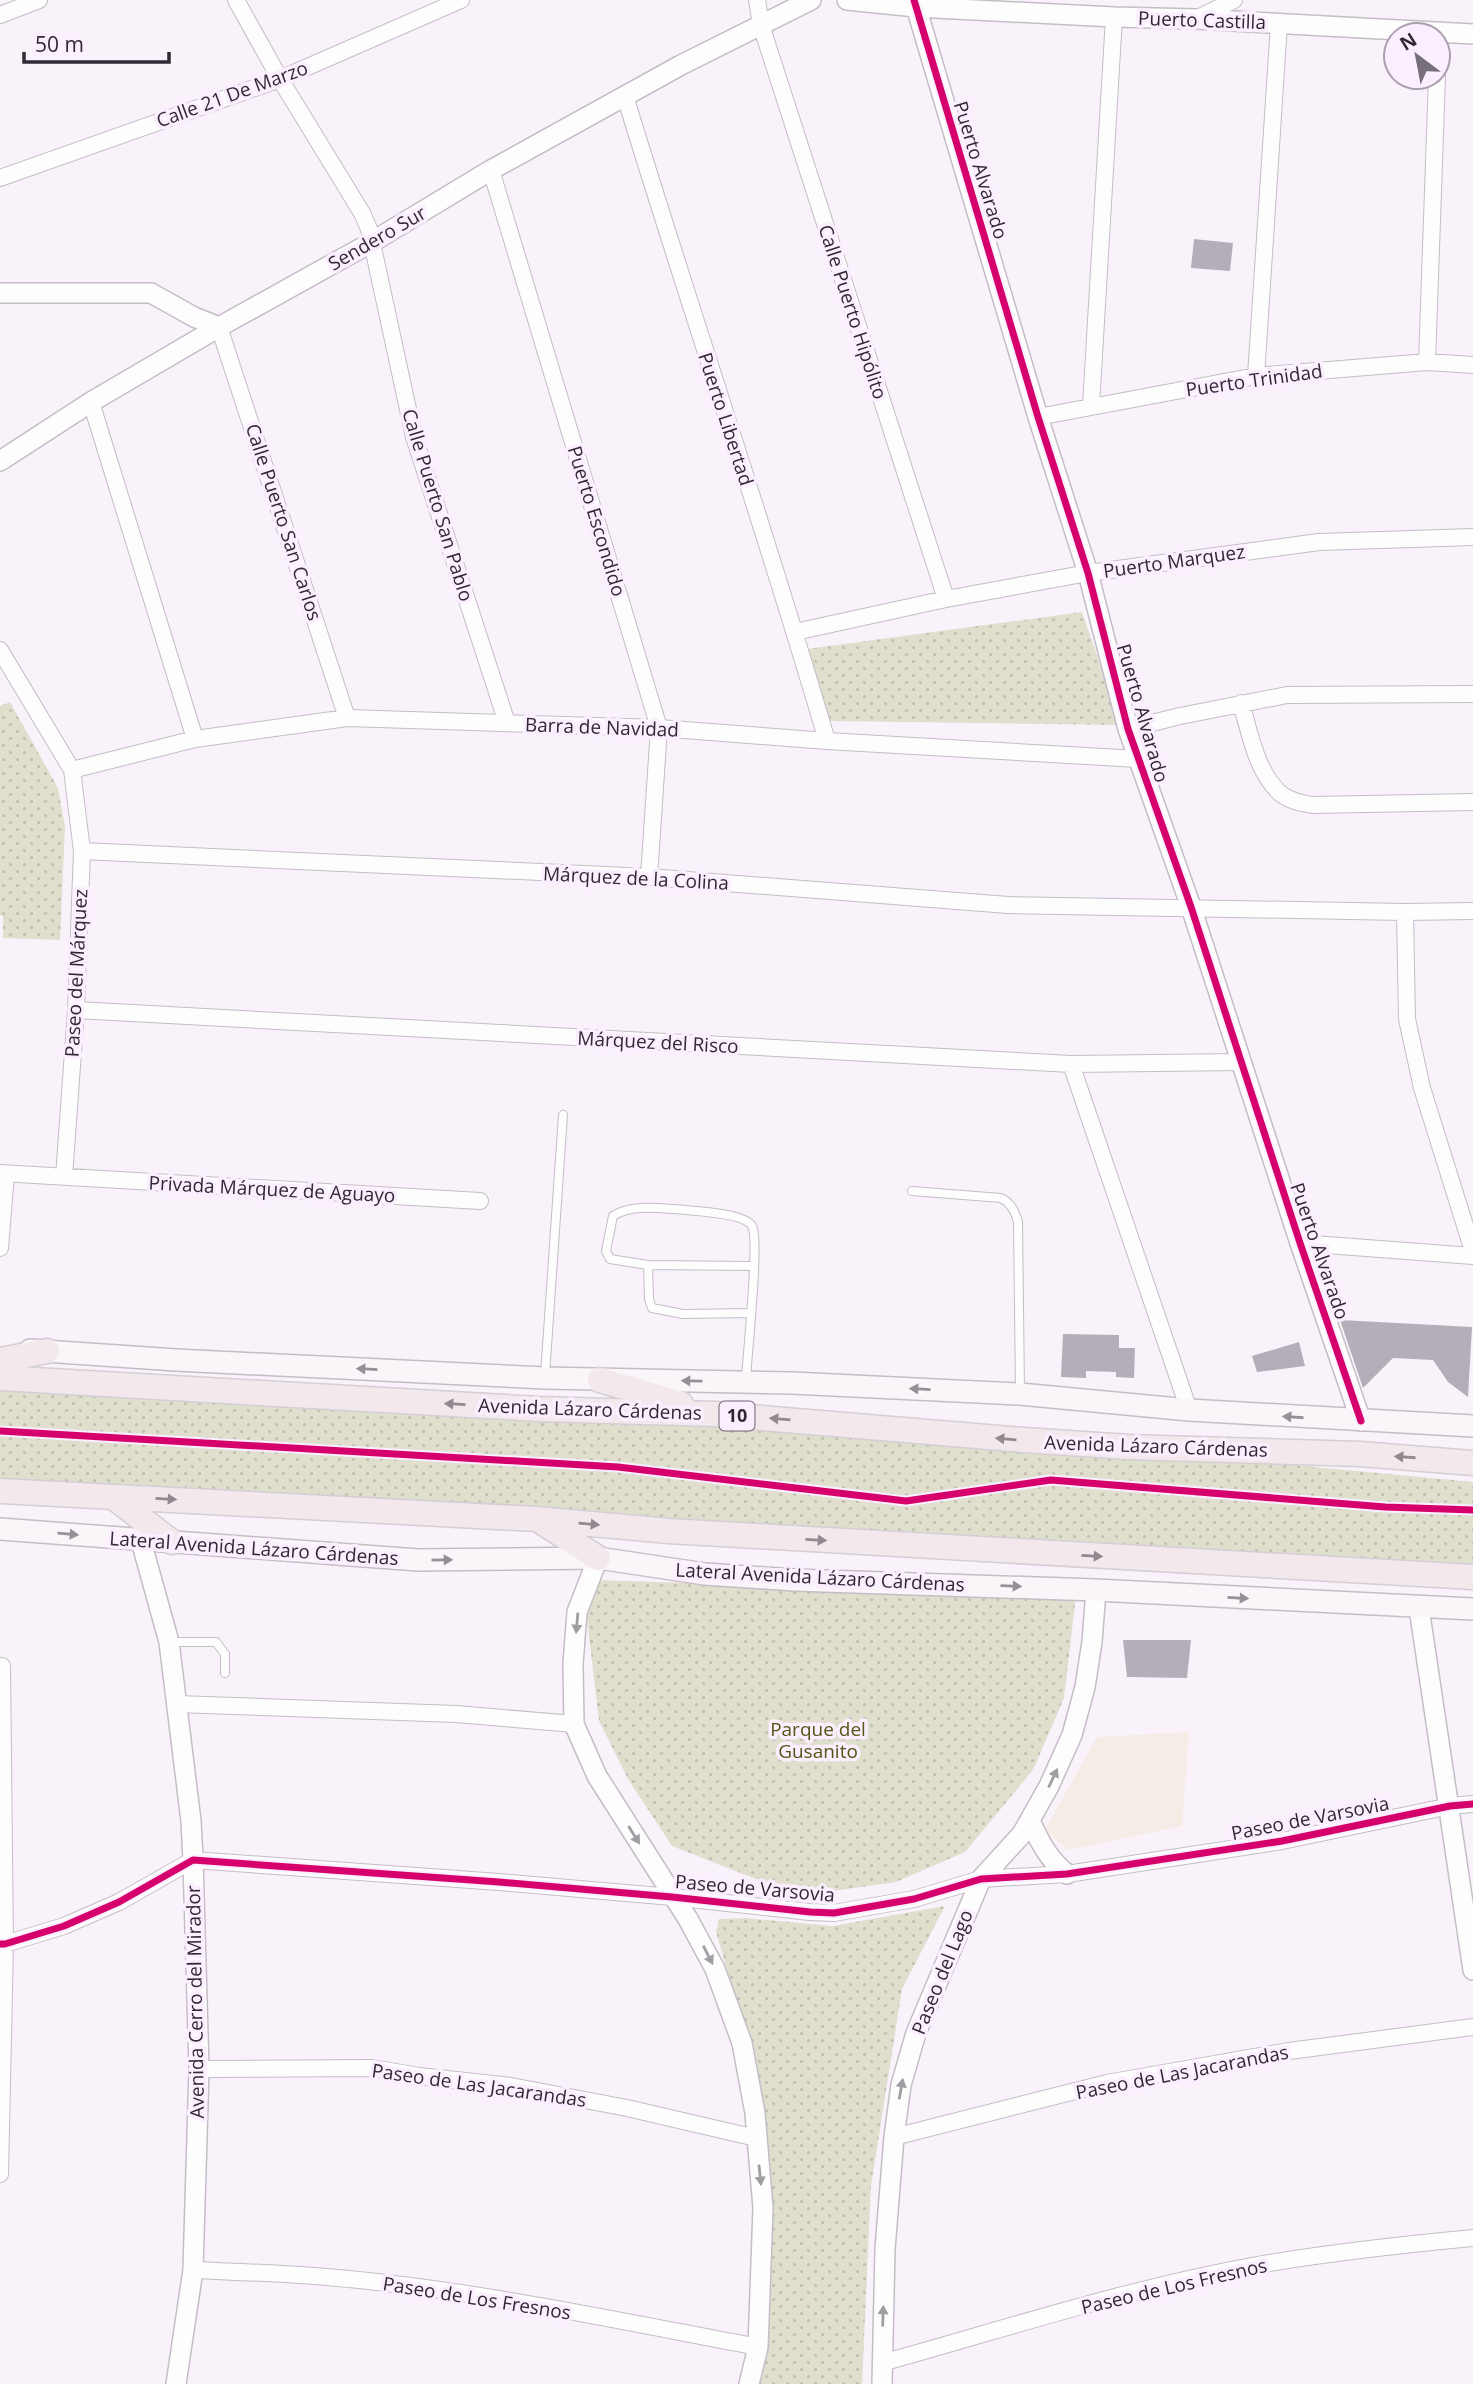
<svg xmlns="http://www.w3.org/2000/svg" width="1473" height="2384" font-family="'Open Sans',sans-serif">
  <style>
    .education { fill: #f6ece6 }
    .park { fill: url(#park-dots) }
    .building { fill: #b5adb8 }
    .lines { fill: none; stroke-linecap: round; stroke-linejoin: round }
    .service-casing { stroke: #c4bdc6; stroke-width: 10 }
    .minor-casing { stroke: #c4bdc6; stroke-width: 18 }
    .tertiary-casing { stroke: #c4bdc6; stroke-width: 22 }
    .secondary-casing { stroke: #c4bdc6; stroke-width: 24 }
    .trunk-casing { stroke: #d3cfd5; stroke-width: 27 }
    .service { stroke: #fefdfe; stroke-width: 8 }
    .minor { stroke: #fefdfe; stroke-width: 16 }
    .tertiary { stroke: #fefdfe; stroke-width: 19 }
    .secondary { stroke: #faf5f8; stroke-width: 21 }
    .trunk { stroke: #f3e8ec; stroke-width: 24 }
    .cycleway-casing { stroke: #fbeeff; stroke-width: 11 }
    .cycleway { stroke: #d6006c; stroke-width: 7 }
    .oneway { fill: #958f96 }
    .oneway2 { fill: #928890 }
    .oneway3 { fill: #a19ea3 }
    .labels { text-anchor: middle; stroke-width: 7; stroke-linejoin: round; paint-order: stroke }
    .shield { fill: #fbeeff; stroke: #6d6470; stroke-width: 2 }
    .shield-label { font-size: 18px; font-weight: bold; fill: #302933 }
    .street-label { font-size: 19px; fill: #302933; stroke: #fbeeff }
    .park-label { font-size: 19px; fill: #525716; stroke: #fbeeff }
  </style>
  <defs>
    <pattern id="park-dots" width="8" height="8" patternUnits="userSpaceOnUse" patternTransform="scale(1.75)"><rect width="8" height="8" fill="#e0dfce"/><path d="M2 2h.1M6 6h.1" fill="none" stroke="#c0bfb1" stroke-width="1.8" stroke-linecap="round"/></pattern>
  </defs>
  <rect width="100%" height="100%" fill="#f9f2fb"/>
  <!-- education -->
  <path class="education" d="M1189,1732L1182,1826L1068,1850L1045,1830L1097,1737Z"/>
  <!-- park -->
  <path class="park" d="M1082,612L1121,725L825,721L807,649Z
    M10,702L58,788L65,827L60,940L3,938V916L0,915V706Z
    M0,1376L1190,1455L1473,1482V1574L0,1479Z
    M593,1580L1076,1595L1064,1698L1033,1770L965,1852L896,1882L799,1896L672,1846L628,1779L599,1721L586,1611Z
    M945,1906L902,1989L871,2186L862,2384H759L767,2343L770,2172L747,2036L716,1932L719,1919L746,1918L833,1926Z"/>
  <!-- building -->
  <path class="building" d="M1194,239L1233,243L1230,271L1191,268Z
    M1340,1320L1472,1327L1468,1397L1448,1382L1433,1360L1393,1358L1363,1388Z
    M1063,1334L1119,1335V1348H1135L1134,1378L1116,1377V1372L1086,1371V1378L1061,1377Z
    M1299,1342L1305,1366L1257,1372L1252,1356Z
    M1123,1640H1191L1187,1678L1127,1677Z"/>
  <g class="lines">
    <defs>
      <path id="service" d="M912,1191L1001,1198C1011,1203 1015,1211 1018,1222L1020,1391
        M648,1265L649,1299L652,1308L683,1314L750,1313
        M545,1375L563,1115
        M746,1380C747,1355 760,1240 752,1226C746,1214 699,1211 686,1210C664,1209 632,1203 613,1216L606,1251L610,1259L648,1265L753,1266
        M169,1642H216L225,1654V1673"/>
      <path id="minor" d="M236,0L280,79L362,213L369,229L414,437L507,723
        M757,0L761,25L946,599
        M0,15L39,0
        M1196,19L1234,0
        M1438,51L1439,32
        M625,96C691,312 764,525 827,741
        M491,170L659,728L649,877
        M0,178L280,79L461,0
        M219,327L347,718
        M1427,362L1437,77
        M1256,376L1279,24
        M91,402L195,739
        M1091,406L1114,17
        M1038,417L1256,376L1427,362L1473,365
        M795,632L946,599L1088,573L1319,542L1473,537
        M0,650L72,770L82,851L76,1010L64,1177
        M1241,703C1250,733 1256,772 1281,794C1290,801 1301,803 1312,805L1473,802
        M1128,729L1180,716L1287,695L1473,694
        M72,770L195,739L347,718L659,728L827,741L1138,759
        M82,851L649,877L1008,905L1405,912L1473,911
        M1405,912L1407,1019L1422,1088L1473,1251
        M76,1010L1071,1064L1241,1062
        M1071,1064L1189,1410
        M0,1173L480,1201
        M1300,1243L1473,1256
        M0,1248L6,1174
        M177,1704L456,1714L574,1724
        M0,1944H5L64,1926L119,1902L193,1860L499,1882L672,1897L810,1912L834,1913L914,1899L981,1879L1067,1874L1282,1841L1450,1806L1473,1804
        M199,2069L372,2068L419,2076L511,2086L627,2108L756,2138
        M894,2137L1107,2083L1289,2051L1473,2027
        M0,2174L5,1944L2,1666
        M193,2270C237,2272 282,2273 326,2277C471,2289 615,2320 758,2347
        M882,2363C1004,2329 1126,2289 1252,2266C1325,2253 1399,2245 1473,2238"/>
      <path id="tertiary" d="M847,0L916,7L1114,17L1196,19L1473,34
        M914,0L1038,417L1088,573L1128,729L1191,907L1300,1243L1361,1421
        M0,293H151L194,317L219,327
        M0,461L91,402L219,327L372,242L491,170L681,65L811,0
        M141,1541L169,1642L191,1821L193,1860L199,2069L193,2270L176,2384
        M598,1558L577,1612L573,1664L574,1724L597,1776L688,1919L715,1969L742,2043L755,2113L763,2208L758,2347L749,2384
        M1419,1608L1473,1970
        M1030,1821C1040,1842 1048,1859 1067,1874
        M882,2384L885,2249L894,2137L901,2085L916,2033L981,1879L1022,1834L1049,1786L1072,1735L1085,1687L1092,1642L1096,1590"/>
      <path id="secondary" d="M30,1350L176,1360L545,1378L792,1383L1020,1394L1189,1410L1473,1426
        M0,1529L418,1560L598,1558L705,1574L795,1580L1096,1590L1473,1609"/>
      <path id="trunk" d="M0,1360L47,1351
        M0,1378L539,1409L715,1414L1024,1440L1128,1447L1360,1454L1473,1463
        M600,1380L681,1404
        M0,1491L536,1519L669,1531L1473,1577
        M113,1497L172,1542
        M540,1521L598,1558"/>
    </defs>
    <!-- service casing -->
    <use href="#service" class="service-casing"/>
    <!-- minor casing -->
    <use href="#minor" class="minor-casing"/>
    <!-- tertiary casing -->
    <use href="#tertiary" class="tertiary-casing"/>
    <!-- secondary casing -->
    <use href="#secondary" class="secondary-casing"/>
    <!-- trunk casing -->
    <use href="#trunk" class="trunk-casing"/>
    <!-- service -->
    <use href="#service" class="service"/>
    <!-- minor -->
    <use href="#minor" class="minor"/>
    <!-- tertiary -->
    <use href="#tertiary" class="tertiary"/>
    <!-- secondary -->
    <use href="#secondary" class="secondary"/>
    <!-- trunk -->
    <use href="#trunk" class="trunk"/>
    <defs>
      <path id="cycleway" d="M914,0L1038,417L1088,573L1128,729L1191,907L1300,1243L1361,1421
        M0,1431L618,1467L906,1501L1051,1480L1385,1507L1473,1510
        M0,1944H5L64,1926L119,1902L193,1860L499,1882L672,1897L810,1912L834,1913L914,1899L981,1879L1067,1874L1282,1841L1450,1806L1473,1804"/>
    </defs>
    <!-- cycleway casing -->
    <use href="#cycleway" class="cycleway-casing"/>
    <!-- cycleway -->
    <use href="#cycleway" class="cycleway"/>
  </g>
  <!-- one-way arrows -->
  <defs><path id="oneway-solid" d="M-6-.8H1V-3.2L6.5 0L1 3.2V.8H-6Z" transform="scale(1.75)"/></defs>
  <g class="oneway">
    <use href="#oneway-solid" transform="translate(367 1369) rotate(-177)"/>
    <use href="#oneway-solid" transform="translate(692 1381) rotate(-179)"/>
    <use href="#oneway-solid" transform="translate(920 1389) rotate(-177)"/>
    <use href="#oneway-solid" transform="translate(1293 1417) rotate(-176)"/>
    <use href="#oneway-solid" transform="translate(68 1534) rotate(5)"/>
    <use href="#oneway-solid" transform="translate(442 1560) rotate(-1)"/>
    <use href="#oneway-solid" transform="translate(1011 1586) rotate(2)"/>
    <use href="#oneway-solid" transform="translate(1238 1598) rotate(3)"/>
  </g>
  <g class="oneway2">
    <use href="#oneway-solid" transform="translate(455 1404) rotate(-177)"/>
    <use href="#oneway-solid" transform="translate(780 1419) rotate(-175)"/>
    <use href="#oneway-solid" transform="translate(1006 1439) rotate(-175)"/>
    <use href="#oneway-solid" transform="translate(1405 1457) rotate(-176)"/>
    <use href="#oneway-solid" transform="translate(166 1499) rotate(3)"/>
    <use href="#oneway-solid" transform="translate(589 1524) rotate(5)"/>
    <use href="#oneway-solid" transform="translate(816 1540) rotate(3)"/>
    <use href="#oneway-solid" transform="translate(1092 1556) rotate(3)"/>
  </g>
  <g class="oneway3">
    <use href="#oneway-solid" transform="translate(577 1623) rotate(95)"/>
    <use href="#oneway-solid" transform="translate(1053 1778) rotate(-65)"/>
    <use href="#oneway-solid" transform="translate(634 1835) rotate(58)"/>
    <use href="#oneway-solid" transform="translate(708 1955) rotate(63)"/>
    <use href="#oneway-solid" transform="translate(901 2089) rotate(-80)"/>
    <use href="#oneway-solid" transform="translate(760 2175) rotate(84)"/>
    <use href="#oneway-solid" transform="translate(883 2316) rotate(-88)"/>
  </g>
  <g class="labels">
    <!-- shield labels -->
    <rect class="shield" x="719.5" y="1401.5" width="35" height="29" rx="5"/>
    <g class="shield-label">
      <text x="737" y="1422">10</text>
    </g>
    <!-- street labels -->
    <g class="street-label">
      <text transform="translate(1202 20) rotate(2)" y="7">Puerto Castilla</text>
      <text transform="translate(232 94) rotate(-20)" y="7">Calle 21 De Marzo</text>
      <text transform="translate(981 170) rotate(73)" y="7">Puerto Alvarado</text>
      <text transform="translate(377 238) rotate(-30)" y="7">Sendero Sur</text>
      <text transform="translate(853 312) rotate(72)" y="7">Calle Puerto Hipólito</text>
      <text transform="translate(1254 380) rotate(-8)" y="7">Puerto Trinidad</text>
      <text transform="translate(726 419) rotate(72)" y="7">Puerto Libertad</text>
      <text transform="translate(438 505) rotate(73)" y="7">Calle Puerto San Pablo</text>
      <text transform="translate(597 521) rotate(73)" y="7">Puerto Escondido</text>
      <text transform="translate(284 522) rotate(72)" y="7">Calle Puerto San Carlos</text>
      <text transform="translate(1174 561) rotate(-8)" y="7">Puerto Marquez</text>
      <text transform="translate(1143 713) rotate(74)" y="7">Puerto Alvarado</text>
      <text transform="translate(602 727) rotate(2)" y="7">Barra de Navidad</text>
      <text transform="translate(636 878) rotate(3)" y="7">Márquez de la Colina</text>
      <text transform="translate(76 973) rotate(-87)" y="7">Paseo del Márquez</text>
      <text transform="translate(658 1042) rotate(3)" y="7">Márquez del Risco</text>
      <text transform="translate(272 1189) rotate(3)" y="7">Privada Márquez de Aguayo</text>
      <text transform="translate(1320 1251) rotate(71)" y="7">Puerto Alvarado</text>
      <text transform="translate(590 1409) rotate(2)" y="7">Avenida Lázaro Cárdenas</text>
      <text transform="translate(1156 1446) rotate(2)" y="7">Avenida Lázaro Cárdenas</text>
      <text transform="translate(254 1548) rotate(4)" y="7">Lateral Avenida Lázaro Cárdenas</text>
      <text transform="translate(820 1577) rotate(3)" y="7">Lateral Avenida Lázaro Cárdenas</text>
      <text transform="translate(1310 1818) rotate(-11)" y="7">Paseo de Varsovia</text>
      <text transform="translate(755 1888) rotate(5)" y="7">Paseo de Varsovia</text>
      <text transform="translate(942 1972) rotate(-68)" y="7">Paseo del Lago</text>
      <text transform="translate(195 2002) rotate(-91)" y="7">Avenida Cerro del Mirador</text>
      <text transform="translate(1182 2072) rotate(-11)" y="7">Paseo de Las Jacarandas</text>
      <text transform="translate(479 2085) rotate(8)" y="7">Paseo de Las Jacarandas</text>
      <text transform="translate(1174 2286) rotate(-13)" y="7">Paseo de Los Fresnos</text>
      <text transform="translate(477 2298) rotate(9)" y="7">Paseo de Los Fresnos</text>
    </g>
    <!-- park labels -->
    <g class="park-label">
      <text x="818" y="1736">Parque del<tspan x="818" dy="22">Gusanito</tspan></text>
    </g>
  </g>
  <!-- north arrow -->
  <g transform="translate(1417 56) rotate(328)"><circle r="33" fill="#fbeeff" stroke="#aa9fad" stroke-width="2"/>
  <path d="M0-5L12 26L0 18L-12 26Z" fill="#766f79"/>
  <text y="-10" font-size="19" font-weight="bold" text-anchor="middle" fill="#302933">N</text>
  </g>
  <!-- scale -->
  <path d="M24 52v10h145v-10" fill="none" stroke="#302933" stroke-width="3.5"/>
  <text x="35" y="52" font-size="21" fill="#302933" stroke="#fbeeff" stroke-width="5" paint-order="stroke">50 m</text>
</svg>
